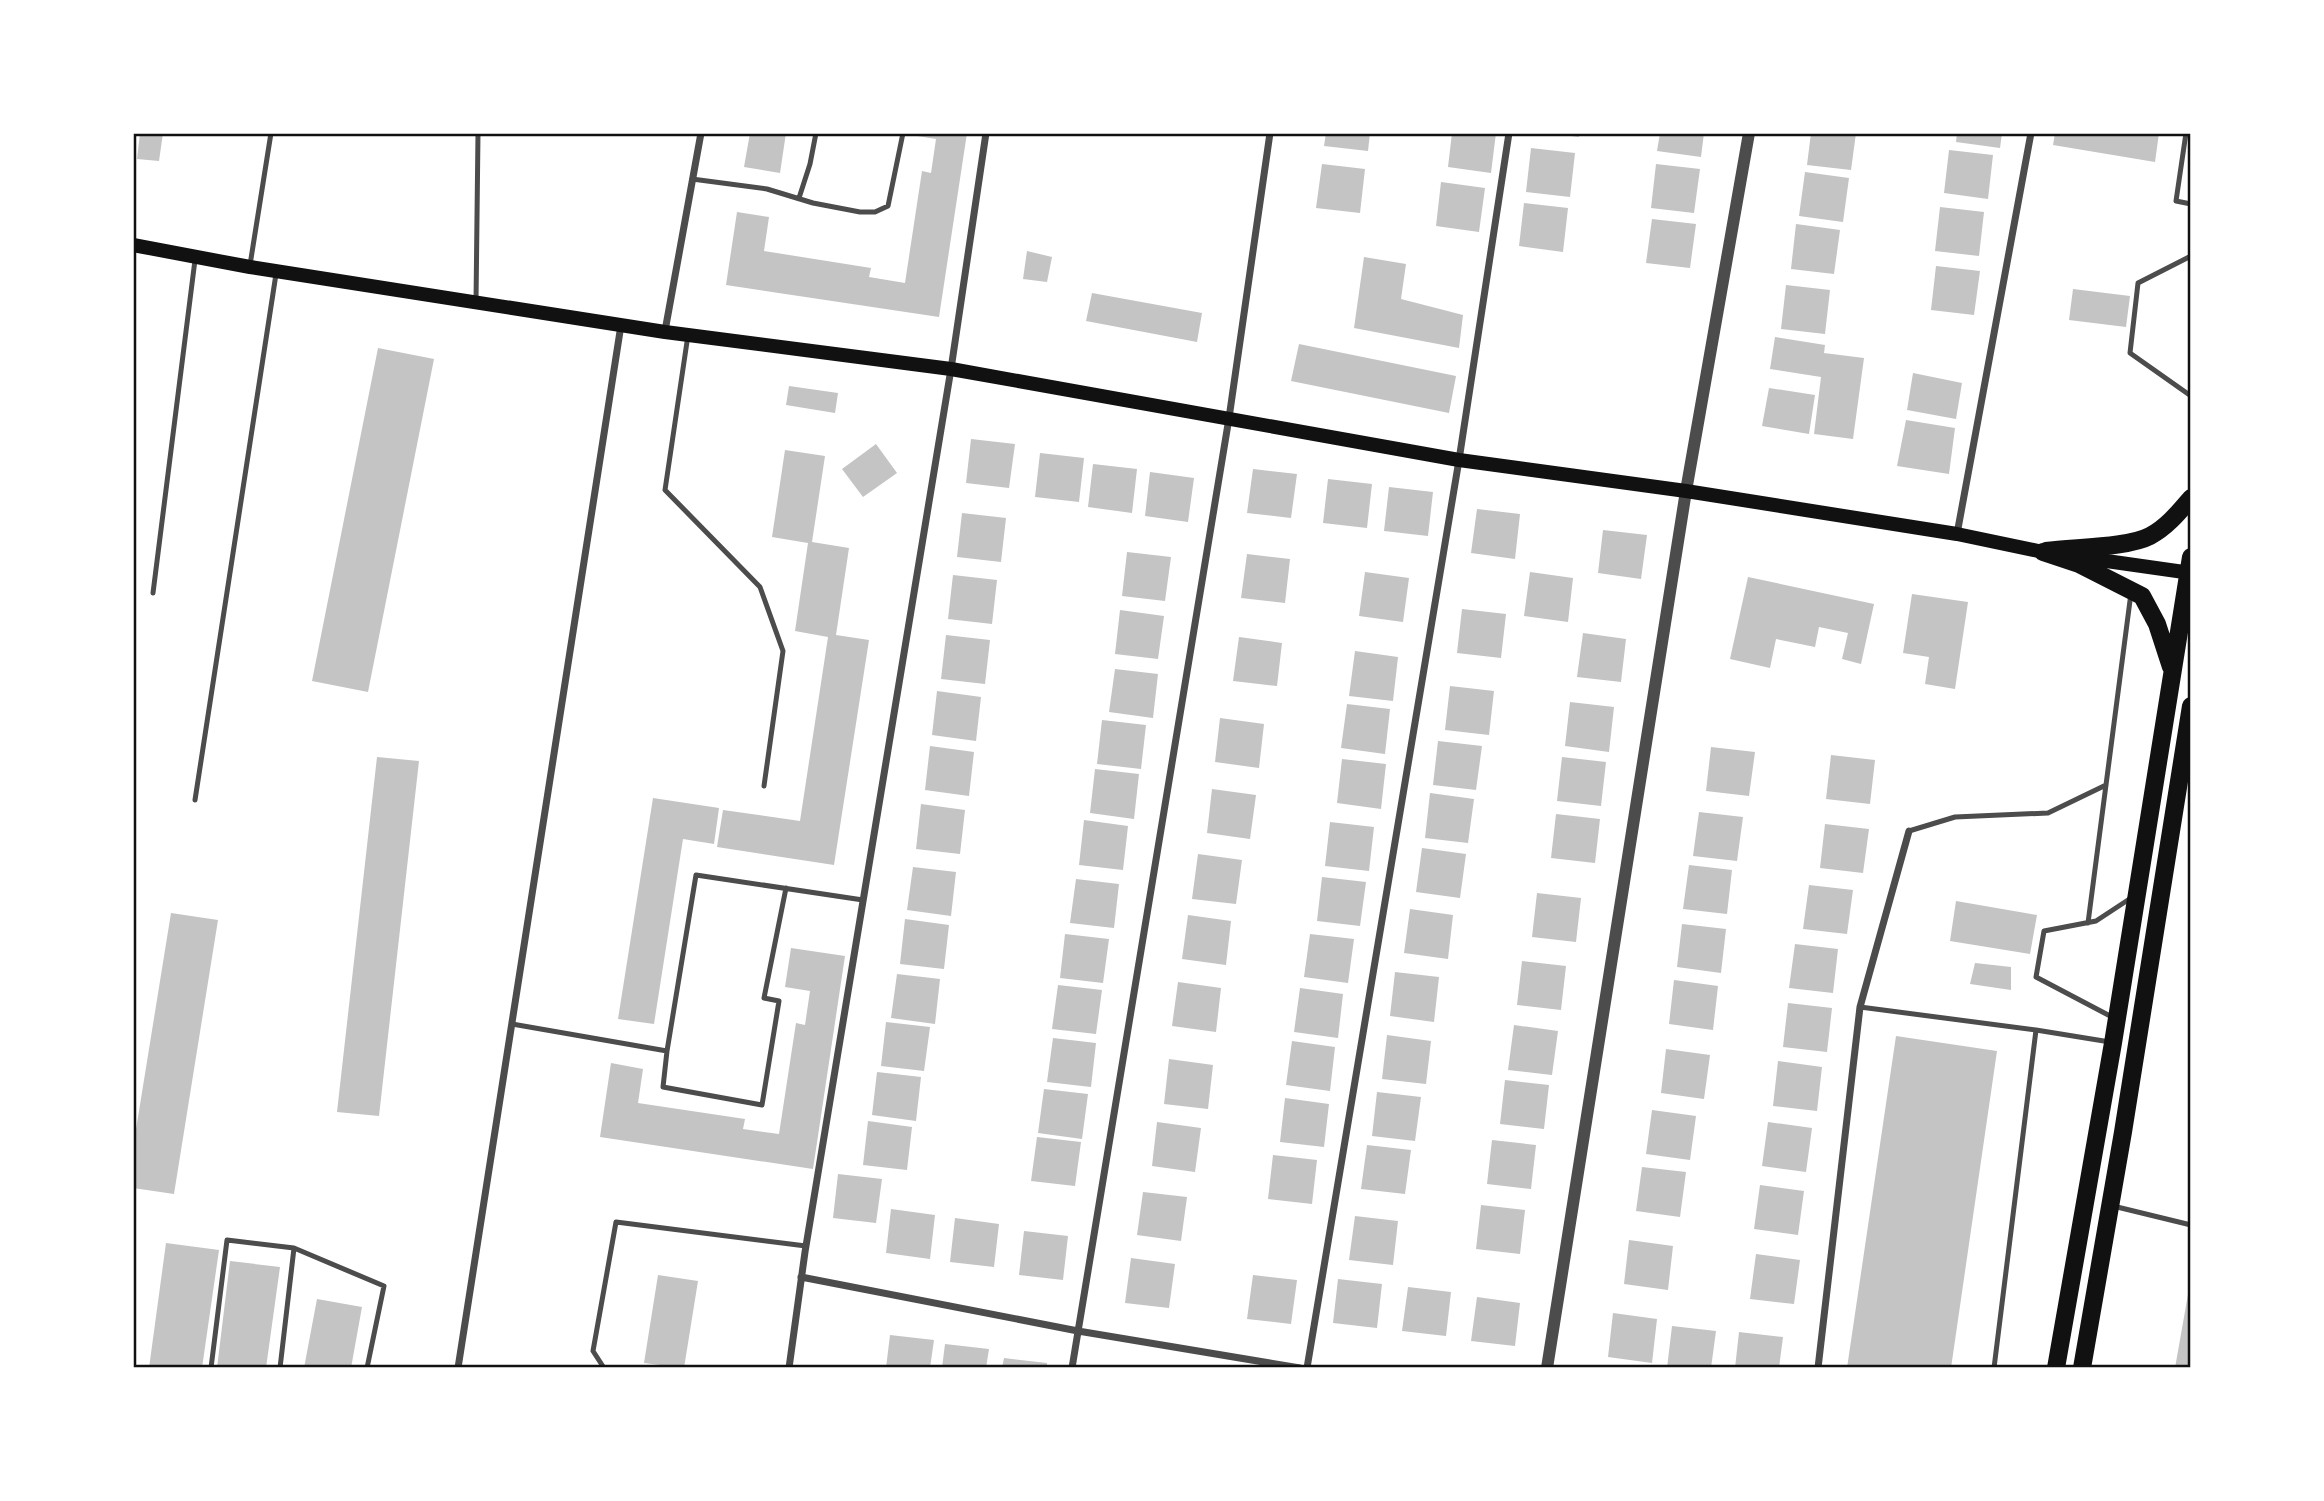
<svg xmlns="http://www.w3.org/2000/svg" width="2324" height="1501" font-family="Roboto,sans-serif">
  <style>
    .building { fill: #c4c4c4 }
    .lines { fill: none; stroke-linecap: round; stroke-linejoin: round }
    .service { stroke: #4c4c4c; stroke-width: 5 }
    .minor { stroke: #4c4c4c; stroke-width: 7 }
    .tertiary { stroke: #4c4c4c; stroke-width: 12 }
    .secondary { stroke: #111; stroke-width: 14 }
    .primary { stroke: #111; stroke-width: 18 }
    .neatline { fill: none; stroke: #111; stroke-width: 2.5 }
  </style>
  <rect width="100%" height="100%" fill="#fff"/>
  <!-- building -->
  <path class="building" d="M140,133H163L159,161L137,159Z
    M750,133H786L780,173L744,167Z
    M912,133H967L939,317L726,285L737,212L769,217L764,251L871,268L869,277L905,283L922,171L931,173L936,139L911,135Z
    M1326,133H1370L1368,151L1324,146Z
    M1452,133H1496L1491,173L1448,167Z
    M1562,133H1579V137L1562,135Z
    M1660,133H1704L1701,157L1657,151Z
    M1811,133H1856L1851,170L1807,165Z
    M1957,133H2002L2000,148L1956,142Z
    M2055,133H2159L2155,162L2053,145Z
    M1531,148L1575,153L1570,197L1526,192Z
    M1949,150L1993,155L1988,199L1944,193Z
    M1322,164L1365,169L1360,213L1316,208Z
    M1656,164L1700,169L1694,213L1651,208Z
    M1805,172L1849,178L1843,222L1799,216Z
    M1441,182L1485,188L1479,232L1436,226Z
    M1524,203L1568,208L1563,252L1519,246Z
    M1940,207L1984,212L1979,256L1935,251Z
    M1652,219L1696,224L1690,268L1646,263Z
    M1796,224L1840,230L1834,274L1791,269Z
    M1027,251L1052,257L1047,282L1023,279Z
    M1364,257L1406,264L1401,299L1463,315L1459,348L1354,328Z
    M1936,266L1980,271L1974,315L1931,310Z
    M1786,285L1830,290L1825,334L1781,329Z
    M2073,289L2130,296L2126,327L2069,320Z
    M1092,293L1202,313L1197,342L1086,321Z
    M1775,337L1825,345L1824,353L1864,358L1853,439L1814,434L1821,377L1770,369Z
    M1299,344L1456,376L1449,413L1291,381Z
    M378,348L434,359L368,692L312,681Z
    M1913,373L1962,383L1956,419L1907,410Z
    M789,386L838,393L835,413L786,405Z
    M1769,388L1815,395L1809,434L1762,426Z
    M1906,420L1955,428L1949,474L1897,466Z
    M971,439L1015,444L1009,488L966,483Z
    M876,444L897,473L863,497L842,469Z
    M785,450L825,456L812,542L849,548L836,635L869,640L834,865L717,847L723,810L800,821L828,637L795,631L808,543L772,537Z
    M1040,453L1084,458L1079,502L1035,497Z
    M1093,464L1137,469L1132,513L1088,507Z
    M1253,469L1297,474L1291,518L1247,513Z
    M1150,472L1194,478L1188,522L1145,516Z
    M1328,479L1372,484L1367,528L1323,523Z
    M1389,487L1433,492L1428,536L1384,531Z
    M1477,509L1520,514L1515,559L1471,553Z
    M962,513L1006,518L1001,562L957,557Z
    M1603,530L1647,535L1641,579L1598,573Z
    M1127,552L1171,557L1165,601L1122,596Z
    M1247,554L1290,559L1285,603L1241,598Z
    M1365,572L1409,578L1403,622L1359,616Z
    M1530,572L1573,578L1568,622L1524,616Z
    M953,575L997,580L992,624L948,619Z
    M1748,577L1874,604L1861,664L1842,659L1848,633L1819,627L1815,647L1776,639L1770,668L1730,659Z
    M1912,594L1968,602L1955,689L1925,684L1929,657L1903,653Z
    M1462,609L1506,614L1501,658L1457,653Z
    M1120,610L1164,616L1158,659L1115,654Z
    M1583,633L1626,639L1621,682L1577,677Z
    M946,635L990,640L985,684L941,679Z
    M1239,637L1282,643L1277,686L1233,681Z
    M1355,651L1398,657L1393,701L1349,696Z
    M1115,669L1158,674L1153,718L1109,712Z
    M1450,686L1494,691L1489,735L1445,730Z
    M937,691L981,697L976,741L932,735Z
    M1570,702L1614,707L1609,752L1565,746Z
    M1347,704L1390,709L1385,754L1341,748Z
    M1220,718L1264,724L1259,768L1215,762Z
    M1102,720L1146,725L1141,769L1097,764Z
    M1438,741L1482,746L1476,790L1433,785Z
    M930,746L974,752L969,796L925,790Z
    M1711,747L1755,752L1749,796L1706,791Z
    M1831,755L1875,760L1870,804L1826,799Z
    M377,757L419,761L379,1116L337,1112Z
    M1562,757L1606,762L1601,806L1557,801Z
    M1342,759L1386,764L1381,809L1337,803Z
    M1095,769L1139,774L1134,819L1090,813Z
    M1212,789L1256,795L1250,839L1207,833Z
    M1430,793L1474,799L1468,843L1425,838Z
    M653,798L719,808L714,844L683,839L654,1024L618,1019Z
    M921,804L965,810L960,854L916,849Z
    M1699,812L1743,817L1737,861L1693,856Z
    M1556,814L1600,819L1595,863L1551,858Z
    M1084,820L1128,826L1123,870L1079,865Z
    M1330,822L1374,827L1369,871L1325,866Z
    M1825,824L1869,829L1863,873L1820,868Z
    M1422,848L1466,854L1460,898L1416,892Z
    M1198,854L1242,860L1236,904L1192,899Z
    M1689,865L1732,870L1727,914L1683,909Z
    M913,867L956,872L951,916L907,910Z
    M1322,877L1366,882L1360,926L1317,921Z
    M1076,879L1119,884L1114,928L1070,923Z
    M1809,885L1853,890L1847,934L1803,929Z
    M1537,893L1581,898L1576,942L1532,937Z
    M1956,901L2037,915L2030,954L1950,941Z
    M1410,909L1453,915L1448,959L1404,953Z
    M171,913L218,920L174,1194L133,1188V1148Z
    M1188,915L1231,921L1226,965L1182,959Z
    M905,919L949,925L944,969L900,964Z
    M1682,924L1726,929L1721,973L1677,967Z
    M1065,934L1109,939L1103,983L1060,978Z
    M1310,934L1354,939L1348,983L1304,977Z
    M1795,944L1838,949L1833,993L1789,988Z
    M791,948L845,956L813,1169L600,1137L611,1063L643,1069L638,1103L745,1119L743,1129L779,1134L796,1023L805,1025L810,991L785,987Z
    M1522,961L1566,966L1561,1010L1517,1005Z
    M1975,963L2011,967V990L1970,984Z
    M1395,972L1439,977L1434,1022L1390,1016Z
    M897,974L940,979L935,1024L891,1018Z
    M1674,980L1718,986L1713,1030L1669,1024Z
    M1178,982L1221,988L1216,1032L1172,1026Z
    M1058,985L1102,990L1096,1034L1052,1029Z
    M1300,988L1343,994L1338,1038L1294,1032Z
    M1788,1003L1832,1008L1827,1052L1783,1047Z
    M886,1022L930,1027L924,1071L881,1066Z
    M1514,1025L1558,1031L1552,1075L1508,1070Z
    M1387,1035L1431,1041L1426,1084L1382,1079Z
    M1896,1036L1997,1051L1951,1368H1847Z
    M1053,1038L1096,1043L1091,1087L1047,1082Z
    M1292,1041L1335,1047L1330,1091L1286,1085Z
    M1666,1049L1710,1055L1704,1099L1661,1093Z
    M1169,1059L1213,1065L1208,1109L1164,1104Z
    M1778,1061L1822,1067L1817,1111L1773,1106Z
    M877,1072L921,1077L916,1121L872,1115Z
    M1505,1080L1549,1085L1544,1129L1500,1124Z
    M1044,1089L1088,1094L1082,1139L1038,1133Z
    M1377,1092L1421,1097L1415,1141L1372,1136Z
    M1285,1098L1329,1104L1324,1147L1280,1142Z
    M1652,1110L1696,1116L1690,1160L1646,1154Z
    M868,1121L912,1127L907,1170L863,1165Z
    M1157,1122L1201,1128L1195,1172L1152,1166Z
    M1768,1122L1812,1128L1806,1172L1762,1166Z
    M1037,1137L1081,1142L1075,1186L1031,1181Z
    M1492,1140L1536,1145L1531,1189L1487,1184Z
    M1367,1145L1411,1150L1405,1194L1361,1189Z
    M1273,1155L1317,1160L1312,1204L1268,1199Z
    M1642,1167L1686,1172L1680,1217L1636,1211Z
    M838,1174L882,1179L876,1223L833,1218Z
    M1760,1185L1804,1191L1798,1235L1754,1229Z
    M1143,1192L1187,1197L1181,1241L1137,1235Z
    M1481,1205L1525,1210L1520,1254L1476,1249Z
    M891,1209L935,1215L930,1259L886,1253Z
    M1355,1216L1398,1221L1393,1265L1349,1260Z
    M955,1218L999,1224L994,1267L950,1262Z
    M1024,1231L1068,1236L1063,1280L1019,1275Z
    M1629,1240L1673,1246L1668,1290L1624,1284Z
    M166,1243L219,1250L202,1368H149Z
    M1756,1254L1800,1260L1794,1304L1750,1299Z
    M1131,1258L1175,1264L1169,1308L1125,1303Z
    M230,1261L280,1267L266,1368H217Z
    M658,1275L698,1281L684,1368L644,1363Z
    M1253,1275L1297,1280L1291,1324L1247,1319Z
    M1338,1279L1382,1284L1377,1328L1333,1323Z
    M2190,1283L2191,1368H2175Z
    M1408,1287L1451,1292L1446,1336L1402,1331Z
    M1477,1297L1520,1303L1515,1346L1471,1341Z
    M317,1299L362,1307L351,1368H304Z
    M1613,1313L1657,1319L1652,1363L1608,1357Z
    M1672,1326L1716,1331L1711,1368H1667Z
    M1739,1332L1783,1337L1779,1368H1735Z
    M890,1335L934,1340L930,1368H886Z
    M945,1344L989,1349L986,1368H942Z
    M1004,1358L1047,1363V1368H1002Z"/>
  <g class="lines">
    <!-- service -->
    <path class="service" d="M2186,133L2176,201L2191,204
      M692,179L767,189L813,203L860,212H875L888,206L903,133
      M799,198L810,164L816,133
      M2191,256L2138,283L2130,353L2191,396
      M250,265L271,133
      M476,302L478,133
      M688,335L665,490L760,587L783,651L764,786
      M153,593L195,260
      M195,800L276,274
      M1909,831L1955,817L2048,813L2106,785
      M2088,923L2131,593
      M1860,1007L2036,1030L2110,1042
      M2112,1017L2036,977L2044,931L2096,921L2131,898
      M512,1024L667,1051L696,875L863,900
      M667,1051L663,1087L762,1105L779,1001L764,998L786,888
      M2113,1206L2191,1225
      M294,1248L384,1286L367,1368
      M211,1368L227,1240L294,1248L280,1368
      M604,1368L593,1351L616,1222L806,1246
      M1994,1368L2036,1030"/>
    <!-- minor -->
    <path class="minor" d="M665,331L701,133
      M1957,534L2031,133
      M801,1277L1078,1331L1300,1368
      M458,1368L621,325
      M789,1368L805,1252L951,369L986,133
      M1072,1368L1229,418L1270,133
      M1307,1368L1459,460L1509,133
      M1818,1368L1860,1007L1909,831"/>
    <!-- tertiary -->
    <path class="tertiary" d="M1547,1368L1686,491L1749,133"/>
    <!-- secondary -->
    <path class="secondary" d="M133,245L250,267L665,332L951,369L1459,460L1686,491L1957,534L2043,552L2191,573"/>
    <!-- primary -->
    <path class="primary" d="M2046,551C2074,547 2127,548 2150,536C2167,527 2179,512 2191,498
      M2043,552L2079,564L2142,596L2157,624L2171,667
      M2056,1368L2113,1043L2191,557
      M2082,1368L2123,1132L2191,706"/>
  </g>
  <!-- border -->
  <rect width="2324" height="1501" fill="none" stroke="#ffffff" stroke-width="270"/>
  <rect x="135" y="135" width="2054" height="1231" class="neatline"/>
</svg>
